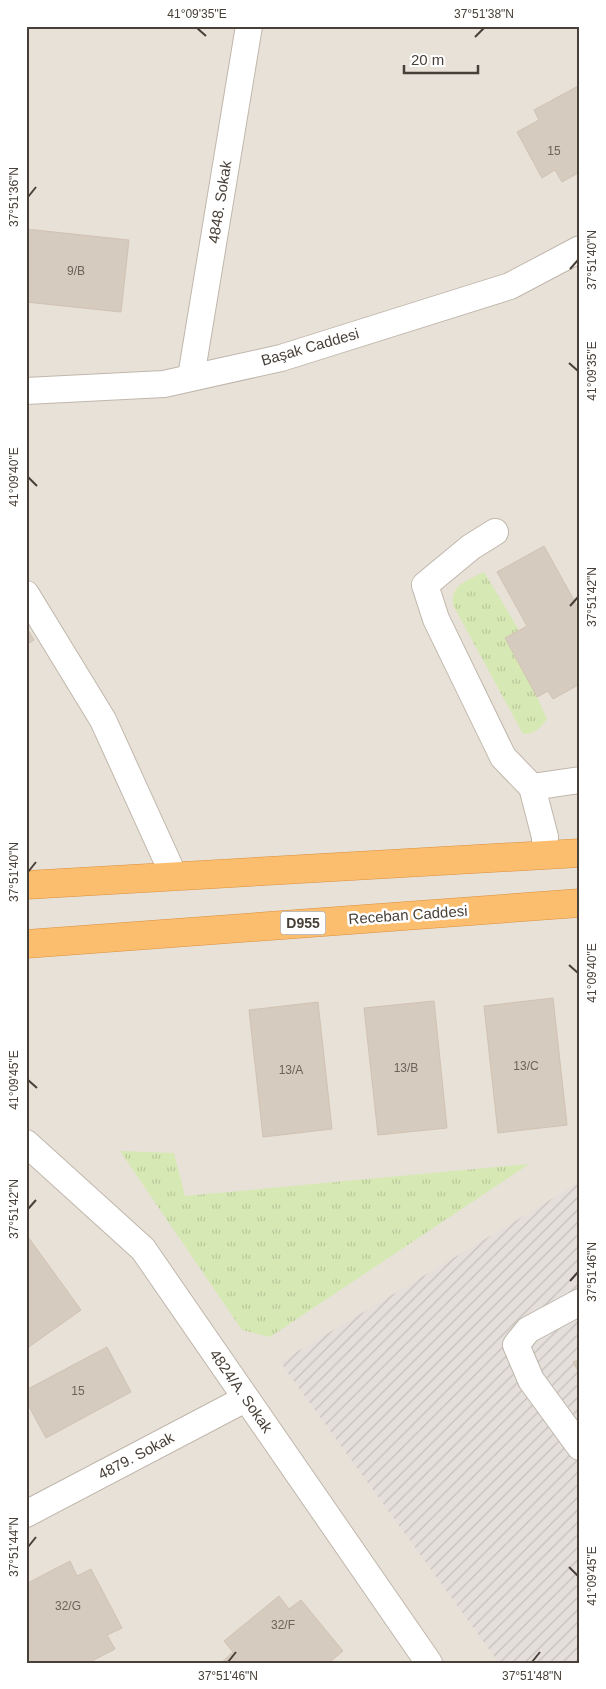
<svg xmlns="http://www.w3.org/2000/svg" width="606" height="1689" font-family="Arial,sans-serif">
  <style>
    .residential { fill: #e8e1d8 }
    .industrial { fill: url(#industrial-furrows) }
    .grass { fill: url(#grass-tufts) }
    .building { fill: #d6cbbf; stroke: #d1c2b2 }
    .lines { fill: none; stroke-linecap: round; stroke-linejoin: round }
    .minor-casing { stroke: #c0b7ac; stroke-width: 28 }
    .highway-casing { stroke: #db903d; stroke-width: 29 }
    .minor { stroke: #fff; stroke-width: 26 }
    .highway { stroke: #fbbd6e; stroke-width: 28 }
    .ticks { fill: none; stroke: #484038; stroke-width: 2 }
    .labels { text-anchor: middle; stroke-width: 5; stroke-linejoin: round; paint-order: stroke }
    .number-label { font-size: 12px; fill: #6c635a }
    .shield { fill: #fff; stroke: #7f7974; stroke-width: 1 }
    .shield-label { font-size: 14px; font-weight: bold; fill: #484038 }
    .street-label { font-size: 15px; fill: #484038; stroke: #fff }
    .neatline { fill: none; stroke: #484038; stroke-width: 2 }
    .ticks-label { font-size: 12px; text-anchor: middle; fill: #484038 }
  </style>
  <defs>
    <pattern id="industrial-furrows" width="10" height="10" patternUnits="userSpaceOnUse" patternTransform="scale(1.25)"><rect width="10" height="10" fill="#e4dfdb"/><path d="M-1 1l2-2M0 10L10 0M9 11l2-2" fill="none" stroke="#c5c0bd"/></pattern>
    <pattern id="grass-tufts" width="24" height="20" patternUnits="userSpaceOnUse" patternTransform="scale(1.25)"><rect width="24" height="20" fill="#d6e8b3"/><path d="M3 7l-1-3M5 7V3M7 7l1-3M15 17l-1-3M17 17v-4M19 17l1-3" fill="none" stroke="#b9c89b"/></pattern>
  </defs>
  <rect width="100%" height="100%" fill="#f4f0ea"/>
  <!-- residential -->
  <path class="residential" d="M26,26H580V1663H26Z"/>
  <!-- industrial -->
  <path class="industrial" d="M580,1180V1663H499L280,1362L550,1200Z"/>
  <!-- grass -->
  <path class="grass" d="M484,572L519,630L505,638L537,697L547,719C539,729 535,734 523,734L453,605C450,585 468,580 484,572Z
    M120,1151L174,1153L185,1196L529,1164L270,1337L242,1330Z"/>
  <!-- building -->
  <path class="building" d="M580,85V172L562,182L555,170L542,178L517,132L539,120L534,110Z
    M26,229L129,240L121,312L26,302Z
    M544,546L580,611V684L553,699L548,691L537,697L505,638L527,626L497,572Z
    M26,627L34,640L26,645Z
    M553,998L567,1125L498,1133L484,1006Z
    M434,1001L447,1128L378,1135L364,1008Z
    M318,1002L332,1129L263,1137L249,1010Z
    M26,1234L81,1310L26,1349Z
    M107,1347L131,1392L46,1438L26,1401V1390Z
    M580,1359V1375L573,1362Z
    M70,1561L77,1576L91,1569L122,1628L107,1635L115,1649L88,1663H26V1584Z
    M279,1596L289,1609L301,1600L343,1651L331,1661L332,1663H221L233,1652L224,1641Z"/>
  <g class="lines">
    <defs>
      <path id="minor" d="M191,377L249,26
        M26,391L164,384L281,358L510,286L580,249
        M495,532L471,547L425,585L436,619L503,757L532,787L580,780
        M26,594L103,720L174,876
        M532,787L545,837V855
        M26,1143L143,1249L429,1663
        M580,1302L528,1330L516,1345L531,1380L580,1447
        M26,1514L245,1399"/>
      <path id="highway" d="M26,885L580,853
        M26,944L580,903"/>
    </defs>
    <!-- minor casing -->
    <use href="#minor" class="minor-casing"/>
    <!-- highway casing -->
    <use href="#highway" class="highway-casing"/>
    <!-- minor -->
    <use href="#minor" class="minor"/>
    <!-- highway -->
    <use href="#highway" class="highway"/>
  </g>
  <!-- ticks -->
  <path class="ticks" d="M197,28L206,36M475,37L484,28M28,197L36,187M570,269L578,260M569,363L578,371M28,477L37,486M570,606L578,597M28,872L36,862M569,965L578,973M28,1080L37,1088M28,1209L36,1200M570,1281L578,1272M28,1547L36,1537M569,1567L578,1576M228,1662L236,1652M532,1662L540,1652"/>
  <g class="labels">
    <!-- number labels -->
    <g class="number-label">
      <text x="554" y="155">15</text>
      <text x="76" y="275">9/B</text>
      <text x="526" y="1070">13/C</text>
      <text x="406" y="1072">13/B</text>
      <text x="291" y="1074">13/A</text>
      <text x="78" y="1395">15</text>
      <text x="68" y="1610">32/G</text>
      <text x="283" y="1629">32/F</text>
    </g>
    <!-- shield labels -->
    <rect class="shield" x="280.5" y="911.5" width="45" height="23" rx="4"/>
    <g class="shield-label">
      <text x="303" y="928">D955</text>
    </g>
    <!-- street labels -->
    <g class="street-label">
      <text transform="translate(220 202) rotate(-81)" y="5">4848. Sokak</text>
      <text transform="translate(310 347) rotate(-16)" y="5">Başak Caddesi</text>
      <text transform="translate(408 915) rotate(-4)" y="5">Receban Caddesi</text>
      <text transform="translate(241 1391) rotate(55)" y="5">4824/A. Sokak</text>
      <text transform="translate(136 1456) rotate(-28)" y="5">4879. Sokak</text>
    </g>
  </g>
  <!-- border -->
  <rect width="606" height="1689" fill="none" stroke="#ffffff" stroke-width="55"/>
  <!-- scale -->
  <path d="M404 65v8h74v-8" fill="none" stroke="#484038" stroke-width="2.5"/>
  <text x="411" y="65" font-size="15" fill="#484038" stroke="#ffffff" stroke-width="4" paint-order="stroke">20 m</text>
  <rect x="28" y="28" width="550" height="1634" class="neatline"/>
  <g class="ticks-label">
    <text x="197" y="18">41°09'35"E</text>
    <text x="484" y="18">37°51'38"N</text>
    <text transform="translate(14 197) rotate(-90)" y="4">37°51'36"N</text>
    <text transform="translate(592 260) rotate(-90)" y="4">37°51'40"N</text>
    <text transform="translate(592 371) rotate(-90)" y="4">41°09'35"E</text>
    <text transform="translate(14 477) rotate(-90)" y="4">41°09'40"E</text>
    <text transform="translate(592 597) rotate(-90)" y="4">37°51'42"N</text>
    <text transform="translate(14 872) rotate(-90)" y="4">37°51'40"N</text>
    <text transform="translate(592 973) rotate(-90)" y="4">41°09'40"E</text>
    <text transform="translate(14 1080) rotate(-90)" y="4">41°09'45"E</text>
    <text transform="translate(14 1209) rotate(-90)" y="4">37°51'42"N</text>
    <text transform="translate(592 1272) rotate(-90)" y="4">37°51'46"N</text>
    <text transform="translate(14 1547) rotate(-90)" y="4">37°51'44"N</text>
    <text transform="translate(592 1576) rotate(-90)" y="4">41°09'45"E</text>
    <text x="228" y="1680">37°51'46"N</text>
    <text x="532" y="1680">37°51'48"N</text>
  </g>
</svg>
